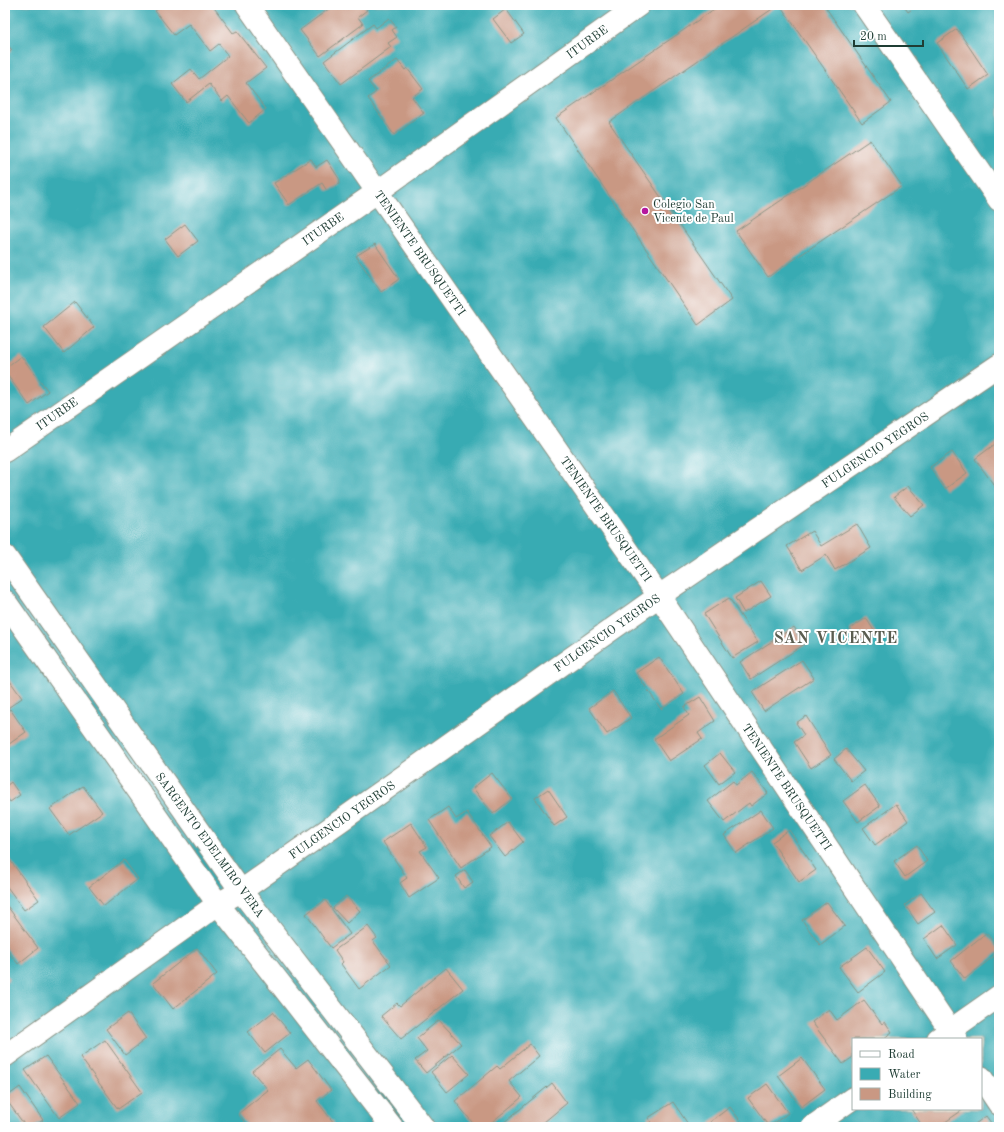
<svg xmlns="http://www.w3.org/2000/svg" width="1004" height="1132" font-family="'Old Standard TT',serif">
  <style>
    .water { fill: #39abb3; stroke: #2c7474; fill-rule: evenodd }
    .building { fill: #c99883 }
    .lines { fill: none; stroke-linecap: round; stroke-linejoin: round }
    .minor-casing { stroke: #8a9284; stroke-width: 24 }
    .minor { stroke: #fff; stroke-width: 22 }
    .poi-dot { fill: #b5179e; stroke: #fff; stroke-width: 1.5 }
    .labels { text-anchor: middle; stroke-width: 4; stroke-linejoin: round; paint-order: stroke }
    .street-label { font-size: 12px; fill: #1f3d34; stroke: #fff }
    .poi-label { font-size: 12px; fill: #1f3d34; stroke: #fff; text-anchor: start }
    .district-label { font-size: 16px; font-weight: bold; letter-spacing: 1px; fill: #5a5d50; stroke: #fff }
  </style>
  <rect width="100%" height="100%" fill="#fff"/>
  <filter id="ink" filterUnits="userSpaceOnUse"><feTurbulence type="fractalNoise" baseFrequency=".025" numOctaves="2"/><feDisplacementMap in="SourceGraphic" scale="8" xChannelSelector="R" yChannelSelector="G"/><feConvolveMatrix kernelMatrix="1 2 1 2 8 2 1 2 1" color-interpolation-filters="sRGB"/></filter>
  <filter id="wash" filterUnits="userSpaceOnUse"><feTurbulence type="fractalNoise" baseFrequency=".012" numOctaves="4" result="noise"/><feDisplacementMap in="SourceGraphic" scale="16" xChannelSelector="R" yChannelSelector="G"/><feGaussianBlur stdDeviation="0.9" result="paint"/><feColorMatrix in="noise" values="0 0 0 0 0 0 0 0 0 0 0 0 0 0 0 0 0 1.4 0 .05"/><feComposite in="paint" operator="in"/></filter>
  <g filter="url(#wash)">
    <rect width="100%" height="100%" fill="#f6e8d3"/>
    <!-- water -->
    <path class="water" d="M5,5H999V1127H5ZM853,1039H981V1109H853Z"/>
    <g id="blocks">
      <!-- building -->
      <path class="building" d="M163,5H212L233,33L237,31L266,68L246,83L266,109L249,123L228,96L222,101L209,84L186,102L172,84L191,69L199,79L228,56L219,44L210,51L189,24L174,35L155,11Z
        M312,5H324L316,11Z
        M334,5H364L367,10L358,17L363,24L320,56L300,30Z
        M720,5H778L609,122L732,300L698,325L556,118Z
        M780,5H824L891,102L862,123Z
        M903,5H918L908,12Z
        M506,9L524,34L511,43L493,19Z
        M389,18L396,27L392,30L397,37L388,43L391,47L341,84L324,61L373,24L376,28Z
        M957,29L988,75L968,89L937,43Z
        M5,42L12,50L5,56Z
        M397,60L405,70L407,68L423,89L412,97L424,113L394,135L368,98L376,92L368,81Z
        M870,140L902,186L768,277L736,231Z
        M311,159L316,167L327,160L340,180L339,184L327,191L322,183L289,205L274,183Z
        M185,224L198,241L178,256L165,239Z
        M375,244L399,279L381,292L356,256Z
        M75,302L94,327L64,353L44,327Z
        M21,356L48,391L29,405L5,372V368Z
        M999,441V492L975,459Z
        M952,452L967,473L945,489L930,467Z
        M908,486L924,505L910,516L894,497Z
        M857,524L871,548L835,570L826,555L802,570L787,546L812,531L821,546Z
        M761,581L771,596L744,613L735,598Z
        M729,598L758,642L732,658L704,614Z
        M866,618L876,634L860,644L850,629Z
        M794,627L805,644L751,679L740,662Z
        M659,657L684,694L661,709L636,673Z
        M802,660L814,678L764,711L752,692Z
        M5,674L22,698L5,710Z
        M613,691L631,718L607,734L589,708Z
        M700,697L715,721L698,733L702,739L669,761L654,739L689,715L684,707Z
        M10,709L26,732L5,747V713Z
        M806,716L831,755L811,768L794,742L804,735L796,723Z
        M846,749L864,771L851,781L834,759Z
        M720,753L735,772L719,784L705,765Z
        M752,772L768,793L751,806L749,803L724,822L708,801L733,781L736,785Z
        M492,773L512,799L493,814L473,788Z
        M11,782L20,795L10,802L5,795V787Z
        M865,785L880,806L858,822L843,801Z
        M83,786L102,812L69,835L50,809Z
        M548,789L567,817L554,826L535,798Z
        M896,804L908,821L875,845L863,828Z
        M448,807L456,819L467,812L491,847L461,868L429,820Z
        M761,810L773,828L736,853L724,835Z
        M508,822L523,842L505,857L489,836Z
        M411,823L427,847L420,851L439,878L409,898L400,883L407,878L383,842Z
        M789,830L816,870L799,882L772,842Z
        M917,845L927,861L905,877L894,861Z
        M5,853L39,900L24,910L5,884Z
        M124,860L138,879L104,906L89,887Z
        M465,870L473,882L464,888L456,876Z
        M921,893L935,912L918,924L905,905Z
        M346,896L360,911L347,923L333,908Z
        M325,900L350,934L331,948L306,914Z
        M827,902L845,926L820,945L802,920Z
        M5,903L38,948L18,964L5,947Z
        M943,925L957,945L937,959L924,939Z
        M368,926L377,938L373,941L391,965L359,989L341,964L343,962L335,950Z
        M986,933L999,949V952L965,979L951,961Z
        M867,947L885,972L858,992L839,967Z
        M197,948L217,974L173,1009L153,983Z
        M446,968L463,989L401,1039L381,1016L397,1003L400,1006Z
        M5,973L9,979L5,982Z
        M864,1000L882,1024L885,1022L892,1032L883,1039H853V1057L843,1064L812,1022L829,1009L837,1020Z
        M273,1012L290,1033L265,1053L248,1032Z
        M128,1013L146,1039L125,1055L106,1029Z
        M439,1020L461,1044L426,1073L415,1060L427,1051L417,1038Z
        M105,1040L142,1092L118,1109L80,1057Z
        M530,1044L539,1056L509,1081L522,1097L486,1127H476L455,1101L497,1066L500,1069Z
        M280,1049L296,1068L308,1059L331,1090L317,1101L334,1123L330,1127H249L238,1114L268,1090L252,1071Z
        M452,1055L469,1074L447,1092L431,1072Z
        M46,1056L80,1103L59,1118L25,1070Z
        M802,1058L825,1089L801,1107L778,1076Z
        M552,1083L567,1103L538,1127H506L503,1123Z
        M767,1084L788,1113L769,1127L748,1098Z
        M20,1087L43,1120L33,1127H26L5,1098Z
        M673,1102L690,1127H654L648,1118Z
        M730,1107L745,1127H714L710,1122Z
        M911,1109H964L938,1127H923Z
        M986,1116L994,1127H971Z"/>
    </g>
  </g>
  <g filter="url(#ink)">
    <use href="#blocks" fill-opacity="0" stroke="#8a9284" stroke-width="1"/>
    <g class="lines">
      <defs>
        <path id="minor" d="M247,5L659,596L956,1039
          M864,5L999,200
          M5,451L377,192L639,5
          M5,556L241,891L423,1127
          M5,601L218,904L392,1127
          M938,1039L999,996
          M5,1056L218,904L241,891L659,596L999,365
          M981,1077L999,1104
          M812,1127L853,1098"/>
      </defs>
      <!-- minor casing -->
      <use href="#minor" class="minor-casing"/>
      <!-- minor -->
      <use href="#minor" class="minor"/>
    </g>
  </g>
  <!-- markers -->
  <circle class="poi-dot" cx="645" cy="211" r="4"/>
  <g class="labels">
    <!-- street labels -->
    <g class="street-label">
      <text transform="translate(587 42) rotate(-36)" y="4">ITURBE</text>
      <text transform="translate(323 229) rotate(-35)" y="4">ITURBE</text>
      <text transform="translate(420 253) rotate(55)" y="4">TENIENTE BRUSQUETTI</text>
      <text transform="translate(57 414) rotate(-35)" y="4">ITURBE</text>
      <text transform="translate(875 450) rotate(-34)" y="4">FULGENCIO YEGROS</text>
      <text transform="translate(606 519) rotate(55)" y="4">TENIENTE BRUSQUETTI</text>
      <text transform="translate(607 633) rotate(-35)" y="4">FULGENCIO YEGROS</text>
      <text transform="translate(787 787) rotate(56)" y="4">TENIENTE BRUSQUETTI</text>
      <text transform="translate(342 820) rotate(-35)" y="4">FULGENCIO YEGROS</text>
      <text transform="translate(210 845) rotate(54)" y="4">SARGENTO EDELMIRO VERA</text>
    </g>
    <!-- poi labels -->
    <g class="poi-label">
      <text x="653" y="208">Colegio San<tspan x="653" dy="14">Vicente de Paul</tspan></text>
    </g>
    <!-- district labels -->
    <g class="district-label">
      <text x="836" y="643">SAN VICENTE</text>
    </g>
  </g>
  <!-- margin -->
  <rect width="1004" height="1132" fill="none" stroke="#fff" stroke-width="20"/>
  <!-- legend -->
  <rect x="852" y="1038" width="130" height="72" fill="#ffffff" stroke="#a5b1ae"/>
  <rect x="860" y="1051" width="20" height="6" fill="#ffffff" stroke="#a5b1ae"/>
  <text x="888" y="1058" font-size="12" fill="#1f3d34">Road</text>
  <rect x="860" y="1068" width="20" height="12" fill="#39abb3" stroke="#a5b1ae"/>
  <text x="888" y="1078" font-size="12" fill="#1f3d34">Water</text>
  <rect x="860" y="1088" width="20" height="12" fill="#c99883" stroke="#a5b1ae"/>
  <text x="888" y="1098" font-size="12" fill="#1f3d34">Building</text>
  <!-- scale -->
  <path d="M854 40v6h69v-6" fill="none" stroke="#1f3d34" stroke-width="2"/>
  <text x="860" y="40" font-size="12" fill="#1f3d34" stroke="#ffffff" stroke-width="3" paint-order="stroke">20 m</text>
</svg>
